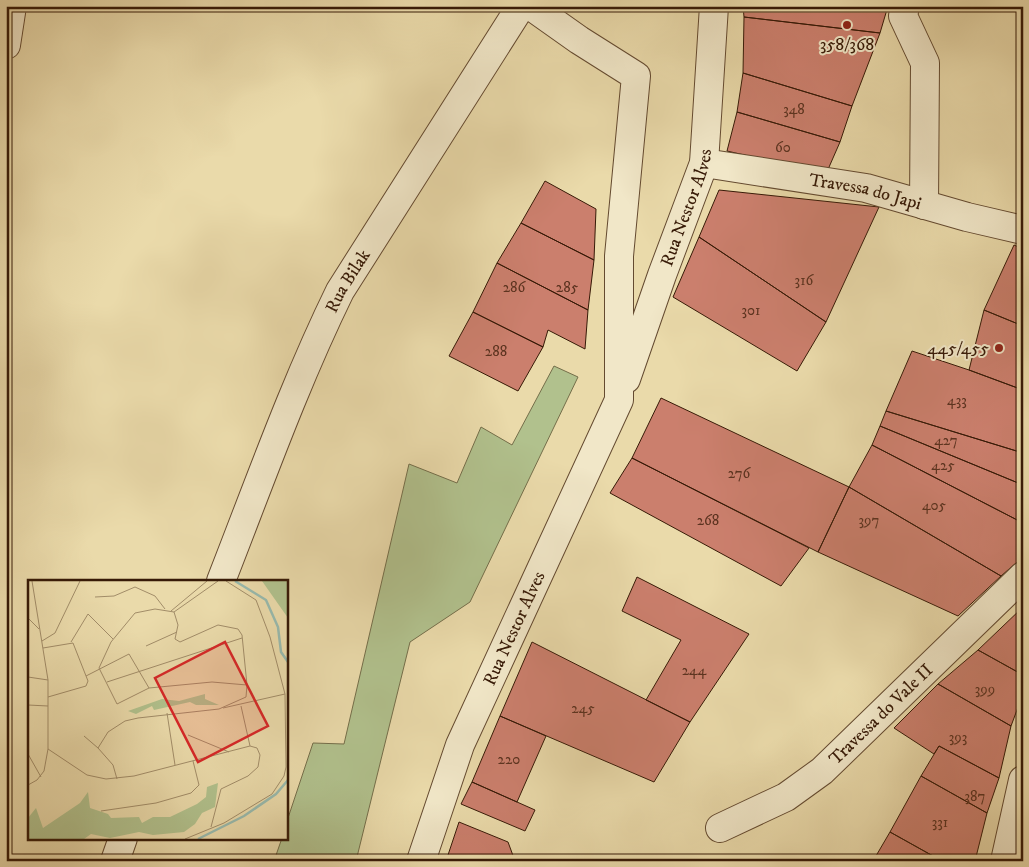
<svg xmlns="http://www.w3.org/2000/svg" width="1029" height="867" font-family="'IM FELL DW Pica',serif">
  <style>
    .green { fill: #b1c18d; stroke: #746e4a }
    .building { fill: #cb7f6d; stroke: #371a07 }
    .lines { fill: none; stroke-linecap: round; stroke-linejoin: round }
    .minor-casing { stroke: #644a30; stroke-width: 30 }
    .minor { stroke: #f1e7c8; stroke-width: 28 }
    .poi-dot { fill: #8f2418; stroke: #f1e7c8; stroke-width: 2 }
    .labels { text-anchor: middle; stroke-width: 4; stroke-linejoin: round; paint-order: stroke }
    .number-label { font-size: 15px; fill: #5c3320 }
    .poi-label { font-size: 18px; fill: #371a07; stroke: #f1e7c8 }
    .street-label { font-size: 18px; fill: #371a07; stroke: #f1e7c8 }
    .inset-river { fill: none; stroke: #98baae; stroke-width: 2.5 }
    .inset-road { fill: none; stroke: #a28d69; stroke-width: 1 }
    .view { fill: #d62828; fill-opacity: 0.15; stroke: #d62828; stroke-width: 2.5 }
    .inset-edge { fill: none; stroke: #371a07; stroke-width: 2.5 }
  </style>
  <rect width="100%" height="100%" fill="#eadaaa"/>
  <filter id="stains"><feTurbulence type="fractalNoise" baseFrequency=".004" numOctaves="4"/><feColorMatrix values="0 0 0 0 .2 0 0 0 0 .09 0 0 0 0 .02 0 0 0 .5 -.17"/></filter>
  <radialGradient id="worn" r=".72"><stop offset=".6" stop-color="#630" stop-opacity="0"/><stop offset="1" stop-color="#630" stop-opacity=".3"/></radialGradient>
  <!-- green -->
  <path class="green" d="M554,366L578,377L470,602L410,642L356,861H274L282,838H286V824L313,743L344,744L409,464L457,483L481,427L512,445Z"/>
  <!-- building -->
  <path class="building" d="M743,6H888L880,33L744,17Z
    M744,17L880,33L852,106L743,73Z
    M743,73L852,106L840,142L737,112Z
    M737,112L840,142L826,174L727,151Z
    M545,181L596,209L594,260L521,223Z
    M719,190L879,207L826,322L699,237Z
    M521,223L594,260L588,310L497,263Z
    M699,237L826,322L797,371L673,297Z
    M1014,245L1023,249V326L984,310Z
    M497,263L588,310L585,349L548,330L543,347L473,312Z
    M984,310L1023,326V390L969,370Z
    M473,312L543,347L518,391L449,356Z
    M912,351L969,370L1023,390V453L886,411Z
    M661,398L849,487L818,552L632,458Z
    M886,411L1023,453V485L880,426Z
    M880,426L1023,485V523L872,445Z
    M872,445L1023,523V557L1001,576L849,487Z
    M632,458L809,548L781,586L610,493Z
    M849,487L1001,576L958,616L818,552Z
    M637,577L749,634L690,722L646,700L681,640L622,611Z
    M1023,607V675L978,650Z
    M532,642L690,722L654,782L500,716Z
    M978,650L1023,675V694L1011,726L938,684Z
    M938,684L1011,726L999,778L939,746L934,754L894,728Z
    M500,716L546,736L517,802L472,782Z
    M939,746L999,778L987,813L921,776Z
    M921,776L987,813L975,861H942L890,832Z
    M472,782L535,810L525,831L461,804Z
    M459,822L508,842L515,861H446Z
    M890,832L942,861H873Z"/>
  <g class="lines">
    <defs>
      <g id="minor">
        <path d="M905,6L903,16L925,63L924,205"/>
        <path d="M6,45L12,6"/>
        <path id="s1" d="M704,163L866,188L967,217L1023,230"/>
        <path id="s2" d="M626,379L662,275L704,163L714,6"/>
        <path id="s3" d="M221,581C259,484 294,385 340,291L521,6"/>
        <path id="s4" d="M720,828L786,797L822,771L1023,576"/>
        <path d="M115,861L123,838"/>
        <path id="s5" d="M421,861L460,745L619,400V256L636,76L579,40L531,6"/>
        <path d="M1005,861L1023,780"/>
      </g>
    </defs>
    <!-- minor casing -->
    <use href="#minor" class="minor-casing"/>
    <!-- minor -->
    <use href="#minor" class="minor"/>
  </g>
  <!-- markers -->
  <g class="poi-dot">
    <circle cx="847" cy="25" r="5"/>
    <circle cx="999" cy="348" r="5"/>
  </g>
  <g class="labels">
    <!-- number labels -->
    <g class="number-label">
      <text x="794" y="114">348</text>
      <text x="783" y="152">60</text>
      <text x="804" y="285">316</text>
      <text x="514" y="292">286</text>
      <text x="567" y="292">285</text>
      <text x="751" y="315">301</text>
      <text x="496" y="356">288</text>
      <text x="957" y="405">433</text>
      <text x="946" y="445">427</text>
      <text x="943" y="470">425</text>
      <text x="739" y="478">276</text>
      <text x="934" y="510">405</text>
      <text x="708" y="525">268</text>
      <text x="869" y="525">397</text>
      <text x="694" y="675">244</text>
      <text x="985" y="694">399</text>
      <text x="583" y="713">245</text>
      <text x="958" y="742">393</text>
      <text x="509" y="764">220</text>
      <text x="975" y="801">387</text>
      <text x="940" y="827">331</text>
    </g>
    <!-- poi labels -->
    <g class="poi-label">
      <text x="847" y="50">358/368</text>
      <text x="989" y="354" text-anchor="end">445/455</text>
    </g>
    <!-- street labels -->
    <g class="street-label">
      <text dy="6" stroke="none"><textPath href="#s1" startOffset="164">Travessa do Japi</textPath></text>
      <text dy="6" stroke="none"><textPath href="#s2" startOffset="182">Rua Nestor Alves</textPath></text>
      <text dy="6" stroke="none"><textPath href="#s3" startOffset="326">Rua Bilak</textPath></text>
      <text dy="6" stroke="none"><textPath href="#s5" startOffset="251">Rua Nestor Alves</textPath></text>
      <text dy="6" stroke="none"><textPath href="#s4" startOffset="199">Travessa do Vale II</textPath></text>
    </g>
  </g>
  <!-- overview -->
  <g transform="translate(28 580)">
    <rect width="260" height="260" fill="#eadaaa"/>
    <path d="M234,1H260V38ZM177,114V119L191,125H168L162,122L126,130L124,126L108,134L100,131L134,119L151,121ZM190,203L187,227L174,233L167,244L156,252L125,255L111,252L82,258L63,254L56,259H0V238L8,228L15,248L52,223L60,212L62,228L80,234L83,238L111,237L114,243L125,237H142L169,224L178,217L179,207Z" fill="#b1c18d"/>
    <path class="inset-river" d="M207,1L238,20L250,47L253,72L260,82M170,259L216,236L248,214L260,200"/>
    <path class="inset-road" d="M67,17L86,16L107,7L127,16L137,29M143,31L179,1M146,32L190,1M0,38L11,49M14,61L27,53L52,1M43,62L60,34L85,59M118,66L149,52M15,68L45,63L60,101L58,106L20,117M58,96L101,74L121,108M0,97L20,100M79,102L214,58M0,125L20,126M213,126L222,166M195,128L257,114M139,133L147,185M160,155L201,172M56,156L70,168M20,169L59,195L78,199L106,196L222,166L229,168L232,175L230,187L220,196L193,209L183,247M0,174L13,197M89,199L85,185L70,168L80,152L97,141L110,138L191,129L218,117L219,105L214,55L210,49L190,45L152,62L147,59L150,45L146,32L127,29L107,33L83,62L71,88L89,124L121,108L184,102L219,105M0,205L9,200L16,191L20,169V100L4,1M73,231L128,223L163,213L171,205L165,181M157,259L196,243L244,214L256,196L258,187L257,114L242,57L228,20L198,1"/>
    <path class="view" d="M197,62L240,146L170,182L127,98Z"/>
    <rect width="260" height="260" class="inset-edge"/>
  </g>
  <!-- margin -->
  <rect width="1029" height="867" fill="none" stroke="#eadaaa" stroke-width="25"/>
  <rect x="8" y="8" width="1014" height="852" fill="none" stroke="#371a07" stroke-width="2.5"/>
  <rect x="12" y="12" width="1004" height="842" fill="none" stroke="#371a07"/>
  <rect width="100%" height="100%" filter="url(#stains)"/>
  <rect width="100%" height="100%" fill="url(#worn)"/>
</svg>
